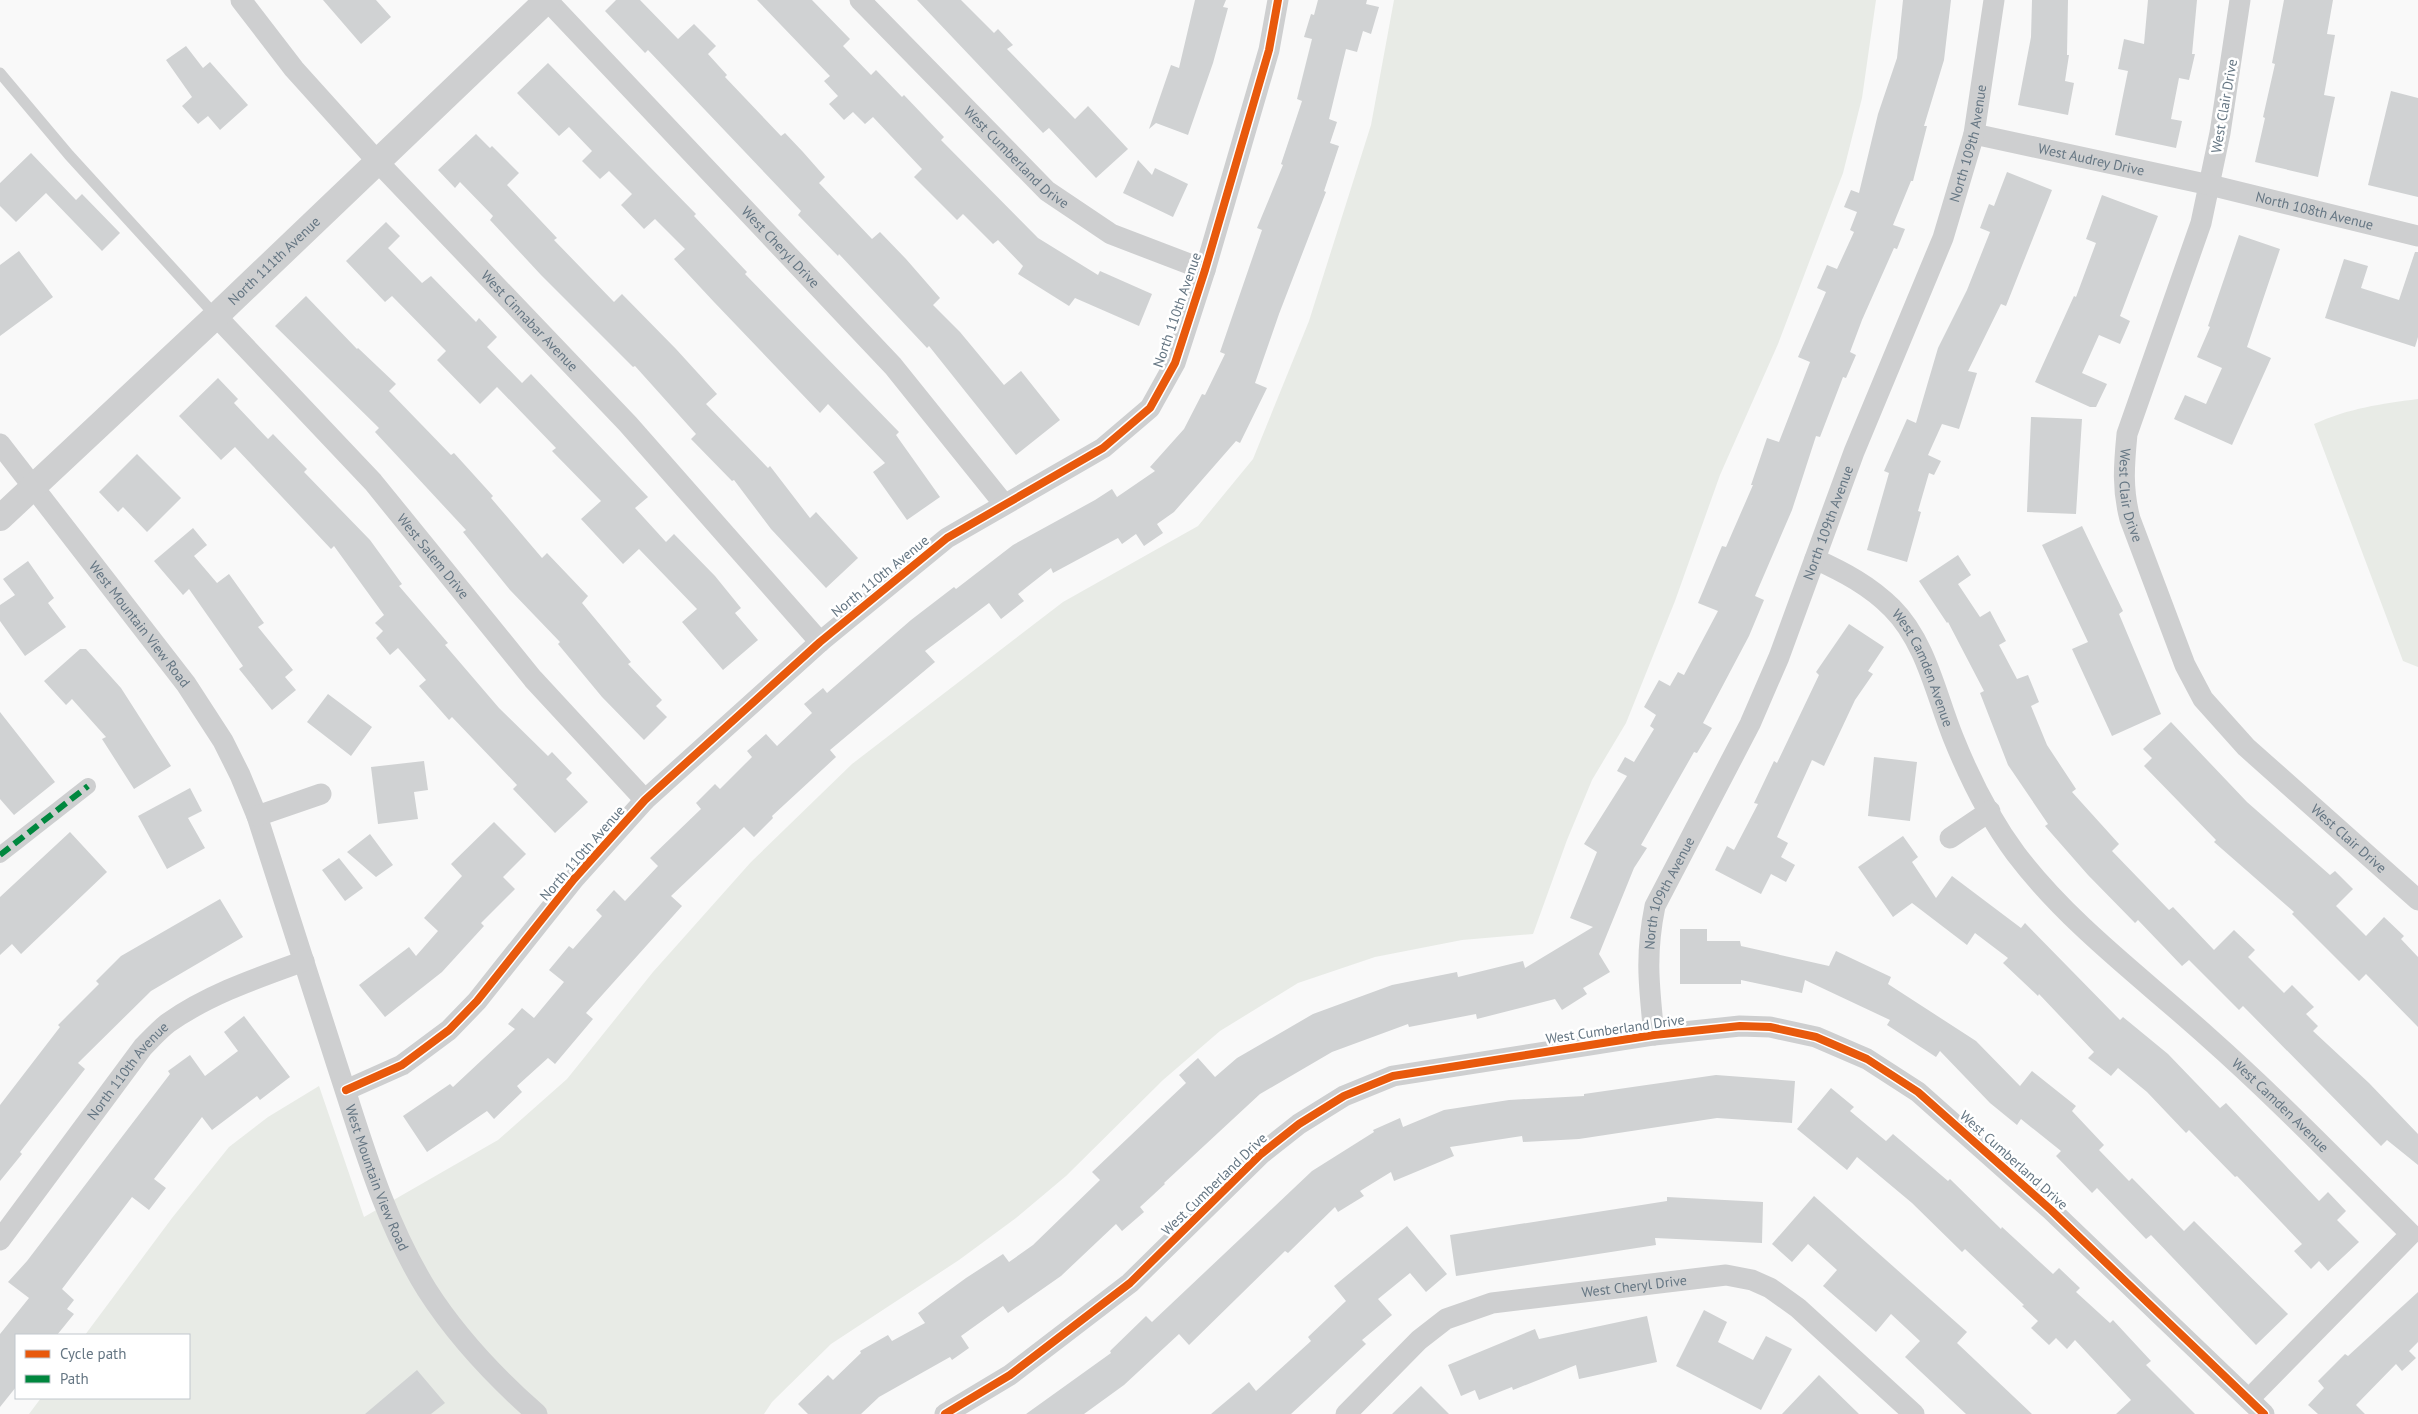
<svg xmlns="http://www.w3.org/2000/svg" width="2418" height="1414" font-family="'PT Sans',sans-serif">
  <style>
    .green { fill: #e8ebe6 }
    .building { fill: #d0d2d3 }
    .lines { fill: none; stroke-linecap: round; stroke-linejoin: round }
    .service { stroke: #cecfd0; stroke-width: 11 }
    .pedestrian { stroke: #cecfd0; stroke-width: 16 }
    .minor { stroke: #cecfd0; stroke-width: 21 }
    .tertiary { stroke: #cecfd0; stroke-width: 26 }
    .quiet { stroke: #00873e; stroke-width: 6; stroke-dasharray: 12 6; stroke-linecap: butt }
    .cycleway-casing { stroke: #fff; stroke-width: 11 }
    .cycleway { stroke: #e8590c; stroke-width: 8 }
    .labels { text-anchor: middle; stroke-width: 5; stroke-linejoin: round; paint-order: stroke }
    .street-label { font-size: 14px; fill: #657683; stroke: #fff }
  </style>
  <rect width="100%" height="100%" fill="#f9f9f9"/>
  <!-- green -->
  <path class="green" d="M1394,0H1876L1862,98L1843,173L1778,344L1720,475L1675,601L1626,723L1592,780L1567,840L1533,934L1462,940L1375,957L1298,983L1220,1031L1163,1080L1066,1176L1016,1218L959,1260L831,1344L772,1402L764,1414H29L41,1398H189V1335H85L172,1218L229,1147L268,1117L319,1086L364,1217L498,1140L567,1079L653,972L751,862L852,764L1063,602L1198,526L1253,459L1309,321L1371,125Z
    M2418,399V667L2403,661L2314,424C2350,408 2380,404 2418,399Z"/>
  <!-- building -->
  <path class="building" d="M323,0H376L391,17L361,44Z
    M616,0H640L678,39L694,24L716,46L708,54L727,75L725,77L781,136L785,133L803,152L825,177L819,183L872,239L880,232L906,259L940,298L933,305L960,332L1004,385L1021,371L1060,420L1016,455L929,346L927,348L839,254L838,256L798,215L801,211L648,50L645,53L605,11Z
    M757,0H812L850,39L843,46L871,75L876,70L902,97L904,95L944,137L941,140L1038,238L1098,275L1100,271L1152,294L1139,326L1075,298L1069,306L1018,274L1023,266L998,240L993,244L963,214L957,220L914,177L922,169L873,117L865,124L853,112L844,120L829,104L838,96L824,81L830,76Z
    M917,0H961L994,33L998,29L1013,45L1007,49L1075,119L1088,106L1128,149L1096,178L1049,128L1043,133Z
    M1195,0H1226L1223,7L1228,8L1213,63L1188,135L1156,123L1149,129L1171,65L1179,68Z
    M1318,0H1367L1366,4L1379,7L1371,34L1363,31L1357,52L1346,49L1329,119L1337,122L1330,143L1339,146L1324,191L1326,192L1279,314L1255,383L1267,388L1240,443L1236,441L1174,512L1157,524L1163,533L1144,546L1136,534L1122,544L1118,538L1053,573L1051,568L1018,594L1024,601L1001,619L989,603L925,651L935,662L830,750L836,757L772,816L773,818L754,837L744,827L671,896L682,906L586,1013L593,1019L555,1064L548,1058L517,1086L522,1092L494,1119L487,1111L427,1152L403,1116L450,1084L453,1087L515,1029L508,1024L522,1008L534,1018L564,982L549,970L569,946L573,949L602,916L596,910L614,890L625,901L658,866L650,858L701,809L696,803L715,784L720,789L752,757L747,751L766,734L777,746L812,713L804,704L823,688L827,693L911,620L954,587L956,589L1013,545L1095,500L1112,489L1117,497L1155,471L1150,467L1184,429L1202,394L1205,395L1225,354L1220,352L1262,230L1257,228L1283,165L1281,164L1302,101L1297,99L1312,39L1304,37L1311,14L1314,15Z
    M1903,0H1951L1944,60L1924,126H1927L1913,181H1911L1893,225L1905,229L1897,249L1894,248L1862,320L1850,352L1856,355L1846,378L1843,377L1820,437L1816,436L1792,510L1755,596L1764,600L1749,636L1703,723L1712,728L1697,753L1694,752L1641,845L1647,848L1634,868L1599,954L1610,972L1583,988L1587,994L1562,1010L1555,999L1477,1019L1476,1014L1409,1027L1408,1024L1332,1052L1260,1094L1164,1183L1165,1184L1140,1207L1144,1212L1122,1231L1116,1224L1061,1276L1008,1313L1003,1306L961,1336L969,1348L952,1360L950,1357L879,1397L861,1414H808L798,1404L828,1375L833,1380L861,1353L860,1351L888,1335L892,1341L925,1323L918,1313L966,1278L1003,1254L1009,1262L1033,1245L1100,1180L1092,1172L1186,1083L1179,1075L1198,1058L1215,1077L1237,1058L1313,1014L1392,985L1457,972L1458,977L1523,961L1525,968L1593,927L1570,918L1597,852L1584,844L1627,776L1617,771L1625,757L1634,762L1654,729L1650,726L1656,715L1644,707L1659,680L1670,686L1678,672L1684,675L1718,611L1698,603L1722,546L1726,547L1753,485H1751L1767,438L1779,442L1810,362L1798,357L1826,292L1817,288L1827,265L1837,269L1854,232L1850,230L1857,212L1844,207L1851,190L1859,193L1878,114L1897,58Z
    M2032,0H2068L2067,55H2069L2065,81L2074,83L2068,115L2018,105L2031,37Z
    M2148,0H2197L2192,54H2195L2189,80L2179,78L2171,119L2182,121L2176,148L2115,135L2128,71L2118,69L2124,39L2144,44Z
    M2284,0H2333L2327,34L2335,35L2324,95L2335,97L2318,177L2255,162L2265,118L2263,117L2275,64L2272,63Z
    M186,46L203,68L210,62L248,105L220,130L208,116L198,124L182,106L192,97L166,60Z
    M548,63L696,214L694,216L747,272L745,274L899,432L896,435L940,497L907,520L873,472L885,463L828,404L820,413L714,302L674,259L685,249L655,219L644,229L621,205L632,194L609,171L600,179L582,161L592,151L569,127L559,136L517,93Z
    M2391,91L2418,98V197L2368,185Z
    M476,134L490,148L492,146L519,173L507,185L557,238L554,240L614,302L622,294L676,349L717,394L706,404L768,468L770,466L810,518L816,512L858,558L826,588L771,529L734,480L732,481L691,439L696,434L635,366L633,367L541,275L490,220L493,216L460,182L455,188L438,170Z
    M31,153L76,200L82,194L120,233L102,251L46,193L16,222L0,206V183Z
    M1138,160L1152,175L1155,168L1188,184L1173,217L1123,193Z
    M2007,172L2052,190L2006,306L2001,304L1968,371L1977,373L1959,429L1942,424L1928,455L1941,461L1934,475L1929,473L1918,511L1921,512L1907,562L1867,550L1889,473L1884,471L1907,419L1916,423L1938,348L1967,290L1990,232L1980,228L1989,204L1994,206Z
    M2102,195L2158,216L2120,316L2130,321L2120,344L2099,335L2082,373L2107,384L2096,407H2090L2035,382L2074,296L2076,297L2096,243L2086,239Z
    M386,222L400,236L388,248L422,283L431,276L476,322L479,318L497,337L487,347L522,383L531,374L648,497L635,508L666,542L674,534L715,576L741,608L735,613L758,640L723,670L682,622L697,609L639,549L623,564L581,519L601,501L552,451L556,448L497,387L480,404L437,360L446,351L392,296L385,302L346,261Z
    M2239,235L2280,249L2247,347L2271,358L2232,445L2174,419L2185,395L2206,404L2222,368L2197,357L2210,327L2208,326Z
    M19,251L53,297L0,336V265Z
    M2415,252H2418V337L2415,347L2325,318L2344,259L2368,266L2361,288L2399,300Z
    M306,296L357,349L358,348L396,384L389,391L451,455L454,453L493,496L491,498L542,558L547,553L588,596L582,603L631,662L628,664L662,700L656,706L667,717L644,740L602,697L558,644L560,642L510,590L463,532L466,530L375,432L379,428L275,326Z
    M218,378L238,399L234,403L268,439L273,434L307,469L304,472L370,540L402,584L399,586L448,643L445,645L499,708L548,756L552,752L572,773L566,779L588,802L555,833L513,789L517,785L452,717L449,720L419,686L426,680L398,648L390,655L376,638L383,631L375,623L384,615L334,546L331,549L235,447L221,460L179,416Z
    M2031,417L2082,419L2076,514L2027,512Z
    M137,454L181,498L147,532L123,507L118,512L99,492Z
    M2082,526L2123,611L2119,614L2161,714L2112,736L2072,649L2088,642L2042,545Z
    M193,528L207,545L194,556L217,583L229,574L264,623L258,627L293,670L285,677L296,690L272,710L239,669L243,666L189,589L183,595L154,561Z
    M1958,555L1971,575L1958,584L1980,617L1990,611L2006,641L1999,645L2017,679L2028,675L2039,702L2031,706L2047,745L2076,789L2072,792L2119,844L2112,851L2169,910L2173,907L2214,950L2234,930L2255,950L2248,957L2284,993L2292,985L2314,1007L2306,1014L2318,1026L2313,1031L2369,1083L2418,1134V1165L2387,1140L2381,1146L2243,1006L2239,1010L2189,960L2182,966L2138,920L2135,923L2088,875L2045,826L2048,824L2008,765L1980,693L1984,691L1948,622L1947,623L1919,581Z
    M28,561L54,598L48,603L66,627L25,656L0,621V605L15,595L3,579Z
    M1849,624L1884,647L1868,671L1873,674L1855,700L1824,766L1812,760L1777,837L1788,843L1781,857L1795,865L1786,882L1771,874L1761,894L1715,870L1727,846L1734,850L1758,804L1754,803L1774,761L1777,763L1819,675L1816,672Z
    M80,649H86L121,688L171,766L134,789L102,739L106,737L72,699L66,705L44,681Z
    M328,694L372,727L351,756L307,722Z
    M0,712L55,782L14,815L0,799Z
    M2171,722L2247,802L2330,875L2335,871L2353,889L2336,906L2366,936L2384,917L2404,936L2401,939L2418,957V1027L2366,974L2359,981L2292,914L2294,912L2214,842L2216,840L2144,766L2152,758L2143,749Z
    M1874,757L1917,762L1910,821L1868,816Z
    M424,761L428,790L414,792L418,819L378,824L371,767Z
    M190,788L202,811L188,818L205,848L167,869L138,816Z
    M494,822L526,854L503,877L515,889L481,923L484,926L442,972L385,1017L359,985L409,947L416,956L438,931L424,918L462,876L451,864Z
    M70,832L107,872L21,954L12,944L0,955V897Z
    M370,834L393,865L376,877L347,852Z
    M1903,836L1918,857L1912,862L1936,898L1952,876L2021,928L2025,923L2120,1020L2123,1017L2168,1054L2220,1108L2226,1103L2319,1201L2328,1192L2346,1211L2337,1220L2359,1242L2328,1271L2319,1261L2311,1269L2294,1251L2302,1244L2237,1176L2235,1177L2189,1130L2186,1133L2147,1092L2118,1068L2111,1076L2088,1058L2094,1052L2039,994L2038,996L2003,963L2008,958L1975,933L1967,945L1912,903L1893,917L1858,867Z
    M339,858L363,888L345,901L322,870Z
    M220,899L243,937L151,991L78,1063L85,1069L20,1152L22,1154L0,1181V1105L60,1027L58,1025L99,984L96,981L121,956Z
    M1680,929H1707V941H1740L1741,946L1829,966L1836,951L1891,977L1888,984L1976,1041L2020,1086L2032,1071L2076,1106L2072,1111L2104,1145L2099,1150L2129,1181L2132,1178L2184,1231L2194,1221L2288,1314L2256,1345L2151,1235L2146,1239L2097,1188L2092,1193L2056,1156L2061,1151L2021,1119L2017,1125L1990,1103L1940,1051L1936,1057L1887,1025L1890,1020L1805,980L1802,993L1741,980V984H1680Z
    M244,1016L290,1077L260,1100L257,1096L212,1130L202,1117L154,1179L166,1188L149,1210L132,1197L62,1289L74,1300L67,1309L74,1314L57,1335H16V1387L0,1407V1334L29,1298L8,1282L27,1261L170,1074L168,1071L190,1055L205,1076L238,1051L224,1032Z
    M1716,1075L1795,1081L1792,1123L1717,1118L1579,1139L1523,1142L1522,1136L1450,1147L1454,1156L1394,1181L1391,1172L1360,1191L1364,1196L1338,1212L1335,1207L1288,1253L1285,1251L1189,1345L1179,1334L1124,1385L1084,1414H1026L1111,1353L1110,1351L1146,1316L1152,1322L1312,1171L1374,1132L1373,1130L1400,1118L1403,1127L1444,1110L1509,1100L1584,1096V1094Z
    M1831,1088L1854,1107L1850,1111L1886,1141L1893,1134L1948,1181L1950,1179L2001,1229L2002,1227L2053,1274L2059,1268L2080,1288L2076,1292L2110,1323L2113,1320L2151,1361L2146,1365L2195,1414H2116L2131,1400L2075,1340L2067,1349L2056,1338L2049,1345L2031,1328L2038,1321L2022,1306L2024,1305L1965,1249L1962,1252L1912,1203L1857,1157L1847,1170L1797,1129Z
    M1814,1196L1967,1332L1957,1343L2032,1414H1966L1905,1357L1920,1341L1891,1314L1876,1332L1823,1286L1837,1270L1808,1244L1792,1262L1772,1244Z
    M1667,1197L1763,1202L1762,1243L1655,1238L1656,1245L1456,1276L1450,1235L1667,1201Z
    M1407,1226L1447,1274L1426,1292L1410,1273L1378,1299L1392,1315L1362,1340L1366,1344L1291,1414H1211L1249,1382L1256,1391L1311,1341L1308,1337L1346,1301L1334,1286Z
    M2418,1292V1342L2409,1351L2416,1358L2402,1371L2396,1364L2356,1405L2365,1414H2318L2308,1405L2324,1388L2318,1381L2345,1354L2348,1356Z
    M1704,1310L1727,1322L1718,1342L1753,1360L1766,1336L1792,1349L1761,1410L1676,1366Z
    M1647,1316L1657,1362L1579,1379L1576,1365L1513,1390L1512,1387L1479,1400L1475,1390L1461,1396L1448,1365L1535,1329L1539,1339Z
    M417,1370L445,1403L431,1414H365Z
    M1819,1375L1859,1414H1782Z
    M1421,1386L1449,1414H1392Z"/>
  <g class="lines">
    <!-- service -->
    <path class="service" d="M0,73L69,155L216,316"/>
    <!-- pedestrian -->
    <path class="pedestrian" d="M0,855L88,786"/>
    <!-- minor -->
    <g class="minor">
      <path id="s1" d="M241,0L294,69L377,161L628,424L820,642"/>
      <path id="s2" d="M547,0L893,366L1004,504"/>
      <path id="s3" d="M860,0L1047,191L1111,234L1205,270"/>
      <path id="s4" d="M2240,0L2220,133L2201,223L2127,434C2124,465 2122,489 2130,519L2185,665L2203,699L2246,747L2418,900"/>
      <path id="s5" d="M1974,134L2210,185L2418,236"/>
      <path id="s6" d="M216,316L373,482L533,679L645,800"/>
      <path id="s7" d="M0,444L186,684L223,741L240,775L257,816C283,899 311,982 337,1065C362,1141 384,1221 427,1290C457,1337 495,1377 537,1414"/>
      <path id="s8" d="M1815,559C1844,572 1870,586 1892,608C1926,642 1936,695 1953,737C1969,777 1990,819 2016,854C2070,925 2144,979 2209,1038C2279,1100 2344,1168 2411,1234L2249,1399"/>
      <path d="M257,816L321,794"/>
      <path d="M1950,838L1990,811"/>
      <path id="s9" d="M1654,1035C1649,986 1645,955 1655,906L1750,724L1779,657L1854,452L1943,238L1974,134L1994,0"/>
      <path d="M346,1090L402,1065L449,1030L477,1001L574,879L645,800L820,642L947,538L1103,448L1150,408L1175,363L1205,270L1269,50L1278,0"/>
      <path id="s10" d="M0,1240L143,1047C151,1039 159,1030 168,1023C209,994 257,978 304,961"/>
      <path d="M945,1414L1010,1375L1130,1283L1261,1154L1299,1124L1344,1096L1393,1076L1654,1035L1740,1026L1770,1027L1816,1037L1867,1059L1918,1092L2051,1210L2264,1414"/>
      <path id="s11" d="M1346,1414L1419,1340L1446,1319L1492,1303L1726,1275L1752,1280L1770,1288L1798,1308L1914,1414"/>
    </g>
    <!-- tertiary -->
    <path class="tertiary" id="s12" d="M0,518L216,316L547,0"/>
    <!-- quiet -->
    <path class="quiet" d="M0,855L88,786"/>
    <defs>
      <path id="cycleway" d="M346,1090L402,1065L449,1030L477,1001L574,879L645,800L820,642L947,538L1103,448L1150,408L1175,363L1205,270L1269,50L1278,0
        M945,1414L1010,1375L1130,1283L1261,1154L1299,1124L1344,1096L1393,1076L1654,1035L1740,1026L1770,1027L1816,1037L1867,1059L1918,1092L2051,1210L2264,1414"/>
    </defs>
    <!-- cycleway casing -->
    <use href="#cycleway" class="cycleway-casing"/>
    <!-- cycleway -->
    <use href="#cycleway" class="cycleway"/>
  </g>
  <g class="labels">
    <!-- street labels -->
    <g class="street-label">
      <text transform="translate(2224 106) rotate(-80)" y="5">West Clair Drive</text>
      <text dy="5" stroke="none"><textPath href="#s9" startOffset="956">North 109th Avenue</textPath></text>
      <text dy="5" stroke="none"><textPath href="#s3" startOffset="222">West Cumberland Drive</textPath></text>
      <text dy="5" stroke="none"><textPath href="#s5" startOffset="120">West Audrey Drive</textPath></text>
      <text dy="5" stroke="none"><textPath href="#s5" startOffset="349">North 108th Avenue</textPath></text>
      <text dy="5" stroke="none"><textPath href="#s2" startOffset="340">West Cheryl Drive</textPath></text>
      <text dy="5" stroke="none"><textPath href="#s12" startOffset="376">North 111th Avenue</textPath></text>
      <text transform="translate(1177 310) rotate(-71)" y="5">North 110th Avenue</text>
      <text dy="5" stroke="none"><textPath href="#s1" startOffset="432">West Cinnabar Avenue</textPath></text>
      <text dy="5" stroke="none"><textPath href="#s4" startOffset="512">West Clair Drive</textPath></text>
      <text dy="5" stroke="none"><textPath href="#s9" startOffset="551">North 109th Avenue</textPath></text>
      <text dy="5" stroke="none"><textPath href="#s6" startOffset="324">West Salem Drive</textPath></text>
      <text transform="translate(880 576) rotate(-39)" y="5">North 110th Avenue</text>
      <text dy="5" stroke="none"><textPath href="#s7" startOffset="228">West Mountain View Road</textPath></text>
      <text dy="5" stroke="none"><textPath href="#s8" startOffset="160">West Camden Avenue</textPath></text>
      <text dy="5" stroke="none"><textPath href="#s4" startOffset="932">West Clair Drive</textPath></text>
      <text transform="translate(582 853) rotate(-49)" y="5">North 110th Avenue</text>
      <text dy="5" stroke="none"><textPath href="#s9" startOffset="146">North 109th Avenue</textPath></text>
      <text transform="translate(1615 1029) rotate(-8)" y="5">West Cumberland Drive</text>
      <text dy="5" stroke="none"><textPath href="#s10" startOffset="212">North 110th Avenue</textPath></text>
      <text dy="5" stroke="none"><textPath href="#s8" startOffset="734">West Camden Avenue</textPath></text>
      <text transform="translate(2014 1160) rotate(42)" y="5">West Cumberland Drive</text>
      <text dy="5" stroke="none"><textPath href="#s7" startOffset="835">West Mountain View Road</textPath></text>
      <text transform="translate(1214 1184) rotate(-44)" y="5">West Cumberland Drive</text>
      <text dy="5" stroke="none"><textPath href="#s11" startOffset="330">West Cheryl Drive</textPath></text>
    </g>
  </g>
  <!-- legend -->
  <rect x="15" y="1334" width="175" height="65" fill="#ffffff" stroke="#c1c8cd"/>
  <rect x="25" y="1350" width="25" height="8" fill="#e8590c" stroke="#c1c8cd"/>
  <text x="60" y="1359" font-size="15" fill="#657683">Cycle path</text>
  <rect x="25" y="1375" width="25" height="8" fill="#00873e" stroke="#c1c8cd"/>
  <text x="60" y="1384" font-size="15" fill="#657683">Path</text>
</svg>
